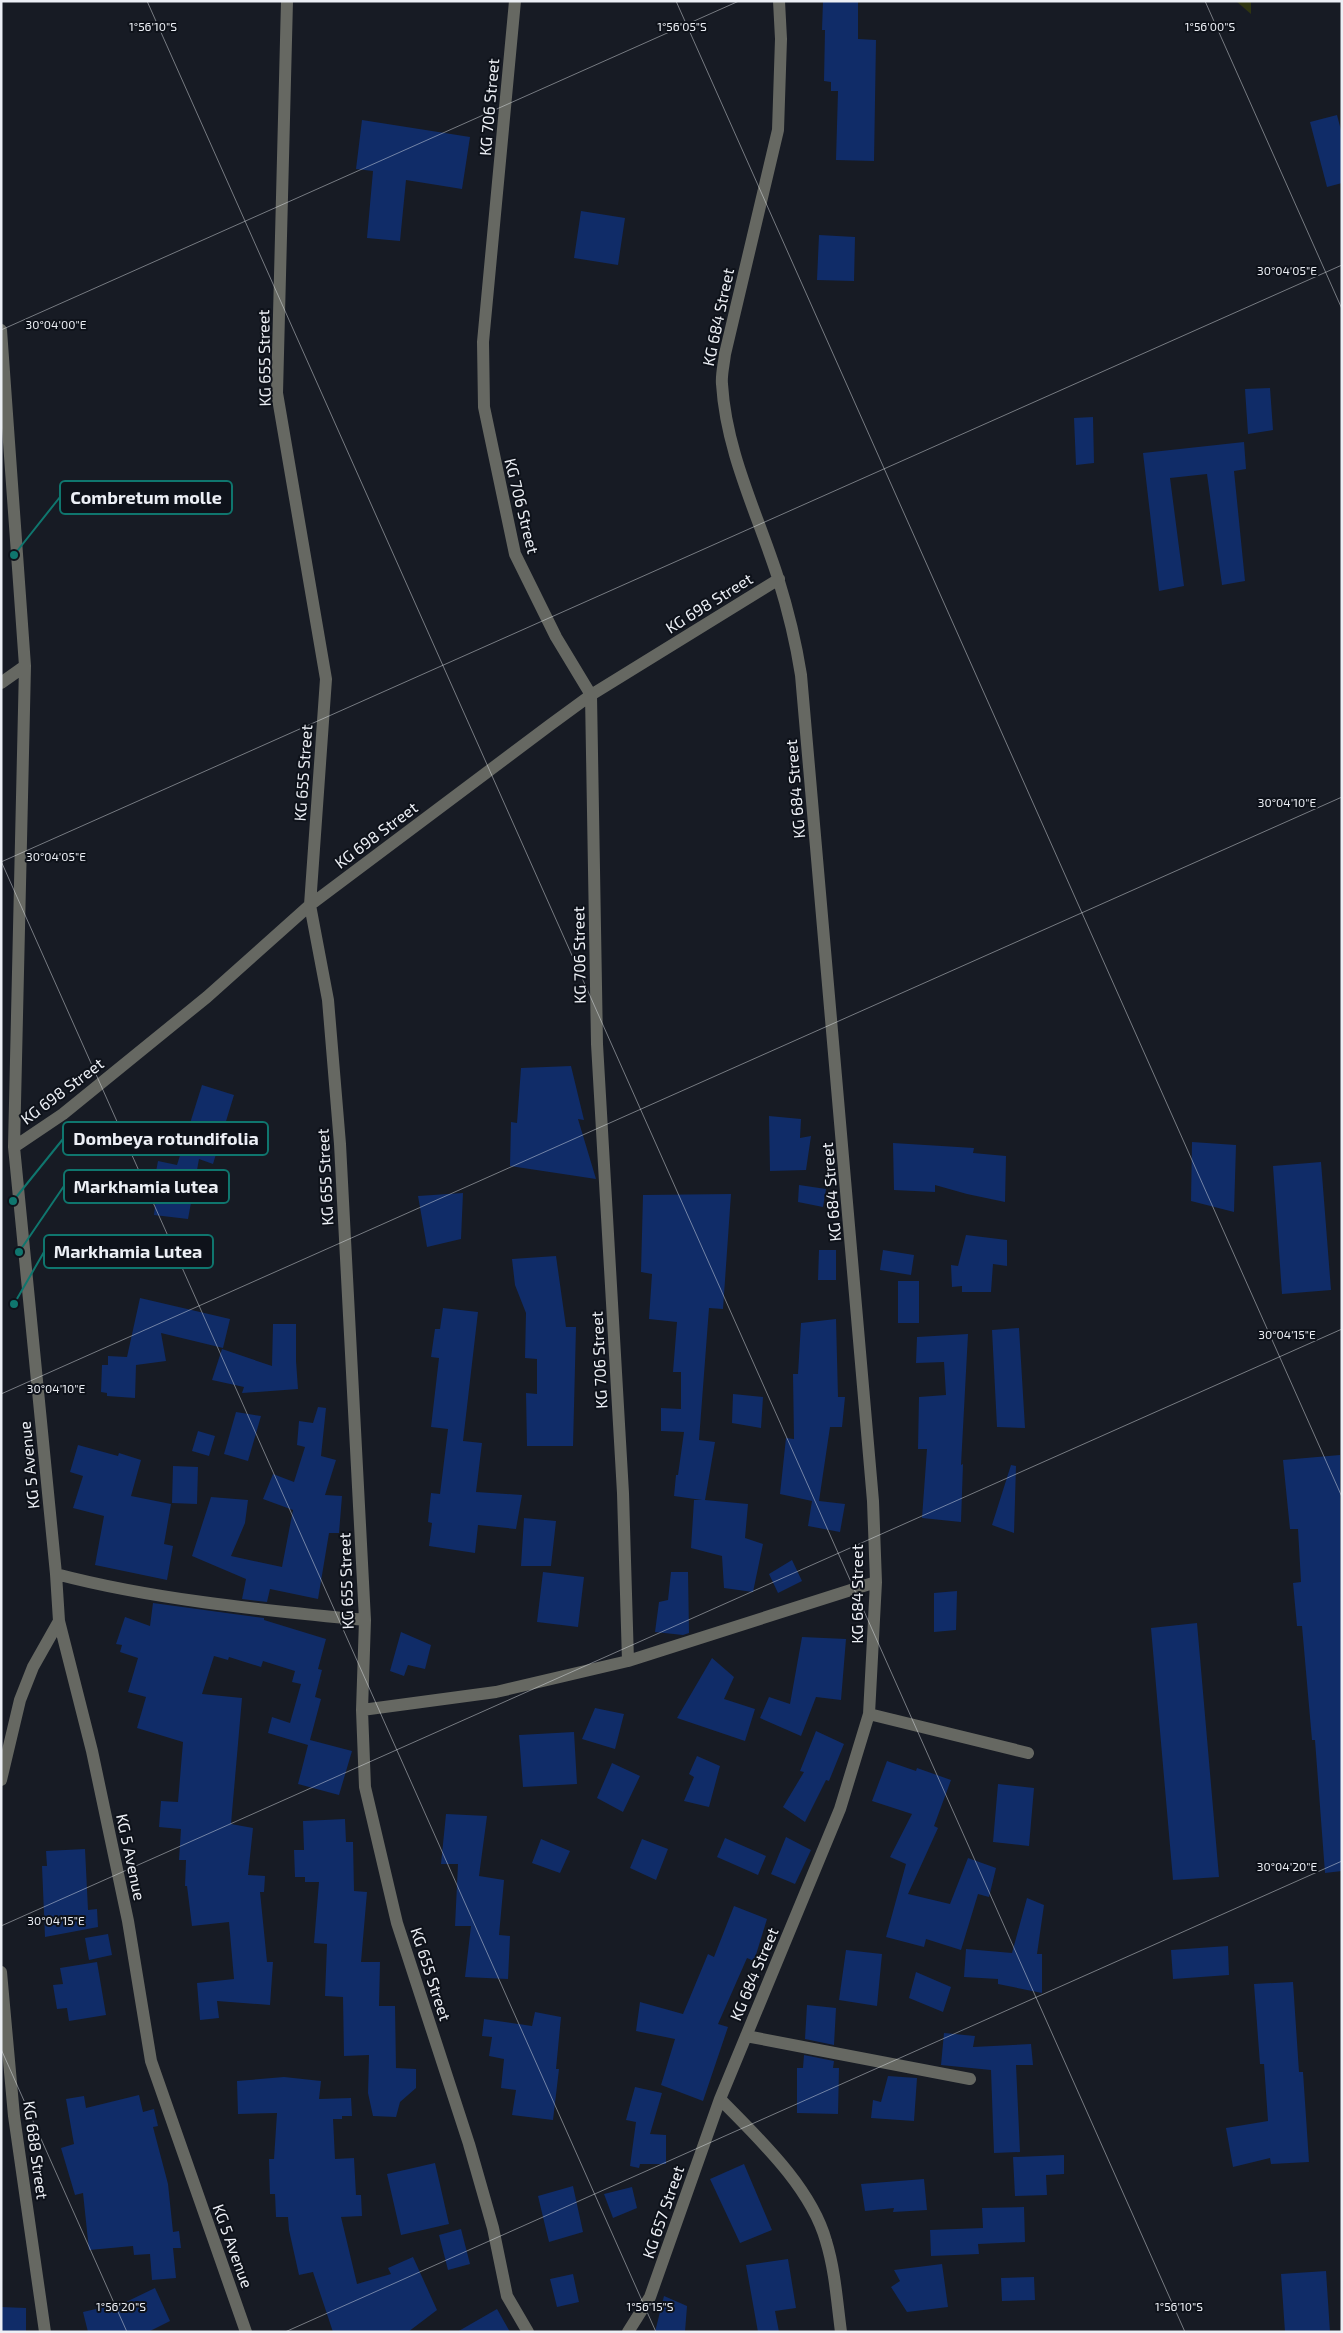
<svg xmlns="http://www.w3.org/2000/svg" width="1343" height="2333" font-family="'Exo 2',sans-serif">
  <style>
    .grass { fill: url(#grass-tufts) }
    .building { fill: #102c68 }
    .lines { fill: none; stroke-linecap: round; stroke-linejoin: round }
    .street { stroke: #666862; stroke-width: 12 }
    .ticks { fill: none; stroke: #eceff5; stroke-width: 1; stroke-opacity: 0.45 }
    .labels { text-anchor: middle; stroke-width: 4; stroke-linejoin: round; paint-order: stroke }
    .street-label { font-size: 16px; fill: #eceff5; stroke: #0e121a }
    .ticks-label { font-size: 12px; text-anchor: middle; fill: #eceff5; stroke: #0e121a; stroke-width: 4; stroke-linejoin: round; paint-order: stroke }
    .leader { fill: none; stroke: #0f766e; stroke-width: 2 }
    .callout-dot { fill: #0f766e; stroke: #0e121a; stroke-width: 2 }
    .callout { fill: #0e121a; stroke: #0f766e; stroke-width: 2 }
    .callout-label { font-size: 18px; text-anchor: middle; font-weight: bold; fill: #eceff5 }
  </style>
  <defs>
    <pattern id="grass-tufts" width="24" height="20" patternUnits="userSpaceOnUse" patternTransform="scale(1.25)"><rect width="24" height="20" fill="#2f3510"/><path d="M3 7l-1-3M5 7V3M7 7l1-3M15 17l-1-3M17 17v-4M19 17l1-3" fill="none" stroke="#434928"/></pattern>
  </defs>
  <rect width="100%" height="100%" fill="#171b24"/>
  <!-- grass -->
  <path class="grass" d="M1236,1H1251V14Z"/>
  <!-- building -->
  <path class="building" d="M823,1H858V39L876,40L874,161L836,160L838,91H831V82L824,81L825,30H822Z
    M1337,115L1342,134V183L1327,187L1310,122Z
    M362,120L470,137L462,189L406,180L400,241L367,238L373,171L356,169Z
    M581,211L625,218L618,265L574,258Z
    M819,235L855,237L854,281L817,280Z
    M1270,388L1273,430L1248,434L1245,389Z
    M1093,417L1094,463L1076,465L1074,418Z
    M1244,442L1246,469L1234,471L1245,581L1222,585L1207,474L1170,478L1184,586L1159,591L1143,453Z
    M571,1066L584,1120L578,1119L596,1179L510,1166L511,1122L517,1123L521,1068Z
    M202,1085L234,1095L213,1164L199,1159L188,1219L154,1215L157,1189L153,1188L158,1161L177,1165Z
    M769,1116L801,1119L800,1138L811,1136L806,1170L770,1171Z
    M1192,1142L1236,1145L1234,1212L1191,1201Z
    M893,1143L974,1148L973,1153L1006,1156L1005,1202L967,1194L935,1185V1192L894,1190Z
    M1321,1162L1331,1290L1282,1294L1273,1166Z
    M799,1185L826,1189L823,1207L798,1202Z
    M463,1193L461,1239L427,1247L418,1196Z
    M731,1194L723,1309L709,1308L699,1440L715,1442L705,1500L748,1504L745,1538L763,1544L753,1592L724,1588L722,1556L691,1548L694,1500H702L674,1496L676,1475H678L684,1432L661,1431V1408L681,1409V1372H673L677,1322L649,1319L652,1274L641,1272L643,1195Z
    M966,1235L1007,1240V1266L993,1264L991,1292H962V1286L952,1287L951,1265L958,1266Z
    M819,1250H836V1280H818Z
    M883,1250L914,1255L911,1275L880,1270Z
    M556,1256L566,1327H576L573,1446H527L526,1393L537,1394V1359L525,1358L526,1313L515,1285L512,1259Z
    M898,1281H919V1323H898Z
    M140,1298L230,1319L223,1348L161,1333L166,1361L136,1365L135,1398L107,1396V1393L101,1392L102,1365H108V1356L127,1357Z
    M443,1308L478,1312L463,1441L482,1443L476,1492L522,1495L516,1529L478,1525L475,1553L429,1546L432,1523L428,1522L431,1493L440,1494L448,1429L431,1427L439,1358L431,1357L435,1329H440Z
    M836,1319L838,1397H845L842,1427H830L819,1501L845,1504L840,1532L808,1526L812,1501L780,1494L786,1438L794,1439L793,1374H798L801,1323Z
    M273,1324H296V1361L298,1389L242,1393L244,1387L212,1380L222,1349L272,1366Z
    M1019,1328L1025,1428L997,1427L992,1330Z
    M968,1334L961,1465L963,1464L961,1522L922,1518L927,1449H918L919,1397L946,1395L944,1362L916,1363L917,1337Z
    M733,1394L763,1397L761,1428L732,1423Z
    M318,1407L326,1408L321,1456L336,1460L325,1495L342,1496L339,1533H329L318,1599L270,1589L267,1602L242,1599L246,1579L192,1556L211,1497L248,1500L245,1523L231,1556L282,1567L293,1510L263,1499L273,1474L294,1482L305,1447L297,1445L299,1421L313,1423Z
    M236,1412L261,1416L248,1461L224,1454Z
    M198,1431L215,1436L209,1456L192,1451Z
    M78,1445L118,1456L119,1453L141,1460L131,1496L171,1504L164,1544L173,1546L167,1580L95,1565L104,1516L73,1508L83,1476L70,1472Z
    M1340,1455L1342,1871L1325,1873L1315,1740H1312L1302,1626H1297L1293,1583L1301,1582L1298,1529H1290L1283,1460Z
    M1011,1465L1016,1466L1014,1533L992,1525Z
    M173,1466L198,1467L197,1504L172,1503Z
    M524,1518L556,1521L551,1566H521Z
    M792,1560L802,1581L778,1593L769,1574Z
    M543,1572L584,1577L578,1627L537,1622Z
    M671,1572H688L689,1633L683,1635L655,1632L659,1602L668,1600Z
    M957,1591L956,1630L934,1632V1593Z
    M153,1603L264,1618V1620L326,1639L318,1669L322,1670L315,1697L321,1699L310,1740L352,1751L339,1795L298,1784L308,1745L268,1733L272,1717L290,1723L301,1684L292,1682L295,1671L263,1661L261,1667L229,1657L228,1660L214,1656L202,1694L242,1698L231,1824L253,1828L248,1875L265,1876L264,1892H260L267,1962H273L270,2005L217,2001L219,2018L200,2020L197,1983L234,1979L229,1922L192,1926L187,1886H185L186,1860H179L181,1829L159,1827L161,1801L178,1802L183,1742L137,1728L146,1697L128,1692L138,1658L120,1652L122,1645L116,1644L125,1617L150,1626Z
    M1197,1623L1219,1877L1173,1880L1151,1628Z
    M401,1632L431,1645L425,1669L408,1665L404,1676L390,1671Z
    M802,1637L846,1639L841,1700L816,1697L801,1736L760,1718L769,1697L790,1704Z
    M712,1658L734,1677L724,1699L755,1709L745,1741L677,1718Z
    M595,1708L624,1714L615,1749L582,1739Z
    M816,1731L844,1744L829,1781L826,1780L805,1822L783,1807L804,1772L800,1771Z
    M574,1732L577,1784L523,1787L519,1735Z
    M697,1756L720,1766L709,1807L684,1801L694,1777L689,1774Z
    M887,1761L916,1771L917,1768L951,1780L934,1826L938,1828L908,1894L950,1904L968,1858L996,1868L989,1897L978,1894L961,1950L926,1939L924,1947L886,1937L906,1864L890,1857L912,1814L872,1801Z
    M612,1763L640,1776L623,1812L597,1798Z
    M998,1784L1034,1788L1029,1846L993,1842Z
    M446,1814L487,1816L479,1876L504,1880L499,1935L510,1936L508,1979L465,1977L471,1926H455L458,1864H441Z
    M345,1819L346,1842H353L354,1891L367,1892L361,1962H380L379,2006H395L396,2068L416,2069V2088L400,2102L396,2117L373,2116L368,2093L369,2055L344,2056L343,1997L325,1996L327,1944L314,1943L319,1882H305V1877H295L294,1850H304L303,1821Z
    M786,1837L811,1850L795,1884L771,1874Z
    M725,1838L766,1856L758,1875L717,1857Z
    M541,1839L570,1851L560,1873L532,1863Z
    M642,1839L668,1849L656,1880L630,1868Z
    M85,1849L88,1910L97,1909L98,1927L45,1937L42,1866H47L46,1851Z
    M1027,1898L1044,1905L1037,1954H1042V1993L998,1984V1979L964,1977L966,1949L1012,1953Z
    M734,1906L767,1919L754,1961L747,1958L718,2024L728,2027L703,2101L661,2085L675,2039L636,2031L640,2002L683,2014L708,1954L714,1957Z
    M108,1934L112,1955L89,1960L85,1938Z
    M1228,1946L1229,1975L1173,1979L1171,1950Z
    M846,1950L882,1954L877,2006L839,2000Z
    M97,1962L106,2015L69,2021L67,2008L57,2009L53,1985L63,1984L60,1968Z
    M916,1972L951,1987L943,2012L909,1998Z
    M1293,1982L1299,2072H1303L1309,2162L1271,2164L1270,2158L1233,2167L1226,2128L1268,2121L1264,2064H1260L1254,1984Z
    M807,2005L836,2008L834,2045L805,2039Z
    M535,2012L561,2017L556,2069H559L553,2120L512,2115L516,2090L501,2088L504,2059L489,2056L492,2037L482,2036L484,2019L532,2026Z
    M944,2033L975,2036L973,2047L1031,2044L1033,2065H1016L1020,2152L994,2153L991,2070L941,2065Z
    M804,2055L834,2061L833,2068H839L838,2114L797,2113V2068H803Z
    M888,2076L917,2078L914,2121L871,2118L873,2100L881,2102Z
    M284,2077L321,2081L319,2099L351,2098L352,2116H342V2119H333L335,2159L354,2158L356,2195H361L362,2216L341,2217L357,2284L391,2274L388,2268L413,2257L437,2310L408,2332H333L313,2272L299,2275L289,2230L288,2217H276L275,2194H270L269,2159H274L277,2113L238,2114L237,2081Z
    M635,2087L662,2093L650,2134L666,2135V2164H640L639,2168L630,2166L636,2122L626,2120Z
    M139,2095L143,2112L154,2109L158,2126L153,2127L168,2184L173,2232L179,2231L181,2248H173L176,2278L152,2280L150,2254L134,2255L133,2246L89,2250L83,2193L75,2195L61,2148L74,2144L66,2099L84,2096L86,2108Z
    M1064,2155V2174L1046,2175L1047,2195L1015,2196L1013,2157Z
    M435,2163L449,2224L401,2235L387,2174Z
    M744,2164L772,2230L740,2243L710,2179Z
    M924,2179L927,2210L893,2212L894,2208L865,2211L861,2184Z
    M573,2186L583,2232L549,2242L538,2196Z
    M632,2187L637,2208L613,2218L604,2194Z
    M1024,2207L1025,2242L978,2244L979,2254L931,2256L930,2230L983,2228L982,2208Z
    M461,2229L470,2264L448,2270L439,2235Z
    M788,2259L796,2308L775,2311L779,2332H758L746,2265Z
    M942,2264L948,2307L907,2312L891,2287L900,2281L894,2270Z
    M1326,2271L1330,2332H1285L1281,2274Z
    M573,2274L579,2302L557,2307L550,2279Z
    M1034,2277L1035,2300L1002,2301L1001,2278Z
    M155,2288L170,2321L148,2332H88L83,2312L126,2302Z
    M664,2296L687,2306L685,2332H655Z
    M1,2307L26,2308V2332H1Z
    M497,2309L510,2332H457Z"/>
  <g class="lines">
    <!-- street -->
    <path class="street" d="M287,1L277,393L326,679L310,905L328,1000L340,1144L365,1620L362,1710L365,1787L397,1923L469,2144L493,2228L507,2296L528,2332
      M779,1L781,39L778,130L725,354C724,364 721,375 722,384C726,452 758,515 778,578C788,610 796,643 801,675L873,1501L876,1582L869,1714L840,1809L720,2099C758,2138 811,2187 826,2241C835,2270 837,2302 841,2332
      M1,330L25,666L14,1147L56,1574L59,1621L92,1751L128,1921L151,2061L246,2332
      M1,683L25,666
      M14,1147L63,1114L207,997L310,905L550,725L591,695L779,579
      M56,1574C155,1600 263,1610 365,1620
      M628,1661L876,1582
      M362,1710L496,1692L628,1661L623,1493L597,1044L591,695L556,637L515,554L484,407L483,342L515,1
      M869,1714L1028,1753
      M1,1780L20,1700L33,1667L59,1621
      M1,1972L14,2116L45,2332
      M746,2036L970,2079
      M628,2332L650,2297L720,2099"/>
  </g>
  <!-- ticks -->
  <path class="ticks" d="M147,1L1185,2332M676,1L1342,1497M1205,1L1342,309M1,330L739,1M1,861L656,2332M1,862L1342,265M1,1394L1342,797M1,1926L1342,1329M1,2049L127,2332M285,2332L1342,1861"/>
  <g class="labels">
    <!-- street labels -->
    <g class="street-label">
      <text transform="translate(489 107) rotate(-85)" y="6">KG 706 Street</text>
      <text transform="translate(718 317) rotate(-78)" y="6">KG 684 Street</text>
      <text transform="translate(264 358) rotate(-91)" y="6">KG 655 Street</text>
      <text transform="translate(522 506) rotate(76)" y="6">KG 706 Street</text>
      <text transform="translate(709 603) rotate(-32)" y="6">KG 698 Street</text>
      <text transform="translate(303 773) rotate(-86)" y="6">KG 655 Street</text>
      <text transform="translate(795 789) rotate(-95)" y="6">KG 684 Street</text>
      <text transform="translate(376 835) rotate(-37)" y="6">KG 698 Street</text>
      <text transform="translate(579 955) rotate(-91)" y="6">KG 706 Street</text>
      <text transform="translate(62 1091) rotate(-37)" y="6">KG 698 Street</text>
      <text transform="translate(325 1177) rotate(-93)" y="6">KG 655 Street</text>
      <text transform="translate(831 1192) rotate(-95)" y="6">KG 684 Street</text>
      <text transform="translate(599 1360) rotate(-93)" y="6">KG 706 Street</text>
      <text transform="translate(29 1465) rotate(-96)" y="6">KG 5 Avenue</text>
      <text transform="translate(346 1581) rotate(-92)" y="6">KG 655 Street</text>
      <text transform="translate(857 1594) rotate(-90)" y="6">KG 684 Street</text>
      <text transform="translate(131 1857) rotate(78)" y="6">KG 5 Avenue</text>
      <text transform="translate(431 1974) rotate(72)" y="6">KG 655 Street</text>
      <text transform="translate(754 1974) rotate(-67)" y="6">KG 684 Street</text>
      <text transform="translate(36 2150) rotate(82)" y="6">KG 688 Street</text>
      <text transform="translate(663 2212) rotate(-71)" y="6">KG 657 Street</text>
      <text transform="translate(233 2246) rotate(70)" y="6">KG 5 Avenue</text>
    </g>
  </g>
  <g class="ticks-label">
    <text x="153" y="31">1°56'10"S</text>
    <text x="682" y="31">1°56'05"S</text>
    <text x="1210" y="31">1°56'00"S</text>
    <text x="1287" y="275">30°04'05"E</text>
    <text x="56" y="329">30°04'00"E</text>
    <text x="1287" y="807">30°04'10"E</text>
    <text x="56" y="861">30°04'05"E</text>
    <text x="1287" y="1339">30°04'15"E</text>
    <text x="56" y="1393">30°04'10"E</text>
    <text x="1287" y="1871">30°04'20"E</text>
    <text x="56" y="1925">30°04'15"E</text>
    <text x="121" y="2311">1°56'20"S</text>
    <text x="650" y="2311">1°56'15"S</text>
    <text x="1179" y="2311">1°56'10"S</text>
  </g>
  <!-- callouts -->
  <path class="leader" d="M14 555L60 497M13 1201L63 1139M19 1252L64 1186M14 1304L44 1252"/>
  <g class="callout-dot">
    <circle cx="14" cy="555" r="5"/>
    <circle cx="13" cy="1201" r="5"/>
    <circle cx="19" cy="1252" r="5"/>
    <circle cx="14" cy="1304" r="5"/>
  </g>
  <g class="callout">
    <rect x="60" y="481" width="172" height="33" rx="5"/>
    <rect x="63" y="1122" width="205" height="33" rx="5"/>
    <rect x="64" y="1170" width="165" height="33" rx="5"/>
    <rect x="44" y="1235" width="169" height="33" rx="5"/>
  </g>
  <g class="callout-label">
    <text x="146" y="504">Combretum molle</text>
    <text x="166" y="1145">Dombeya rotundifolia</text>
    <text x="146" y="1193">Markhamia lutea</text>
    <text x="128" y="1258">Markhamia Lutea</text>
  </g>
  <!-- border -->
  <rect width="1343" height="2333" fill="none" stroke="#eceff5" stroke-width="5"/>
</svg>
